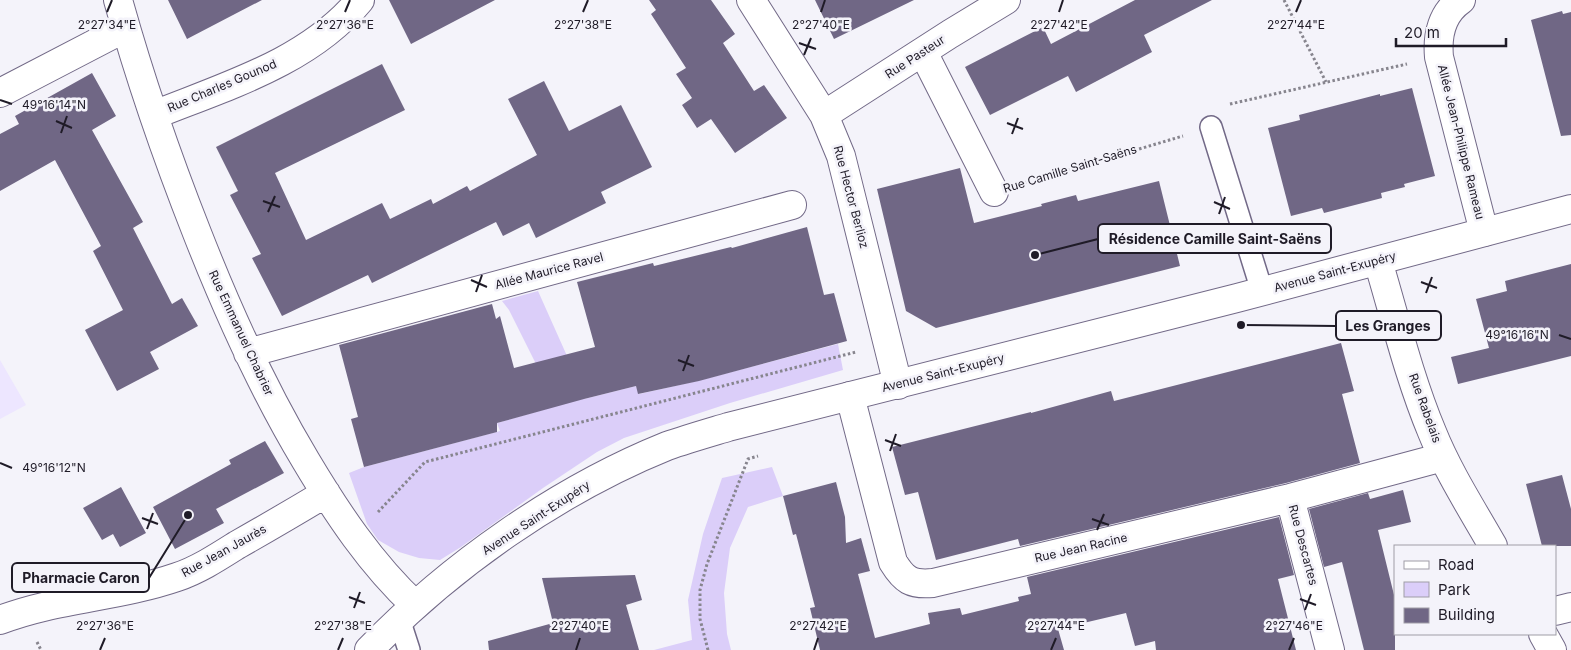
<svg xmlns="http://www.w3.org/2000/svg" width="1571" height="650" font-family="Inter,sans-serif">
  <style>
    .built { fill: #ede6ff }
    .green { fill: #dbcef9 }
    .building { fill: #706785 }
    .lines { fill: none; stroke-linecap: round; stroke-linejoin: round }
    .lane-casing { stroke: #726987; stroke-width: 24 }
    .street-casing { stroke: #726987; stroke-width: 30 }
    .secondary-casing { stroke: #726987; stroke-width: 30 }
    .path { stroke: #87858e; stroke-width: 3; stroke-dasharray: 2.5 2.5; stroke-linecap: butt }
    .lane { stroke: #fff; stroke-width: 21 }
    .street { stroke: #fff; stroke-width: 28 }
    .secondary { stroke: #fff; stroke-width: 28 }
    .ticks { fill: none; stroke: #1f1b27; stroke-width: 2 }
    .labels { text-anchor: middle; stroke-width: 5; stroke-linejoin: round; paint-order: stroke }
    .street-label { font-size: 12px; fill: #1f1b27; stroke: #f4f3fa }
    .ticks-label { font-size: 12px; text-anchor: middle; fill: #1f1b27; stroke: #f4f3fa; stroke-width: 5; stroke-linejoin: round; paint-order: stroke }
    .leader { fill: none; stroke: #1f1b27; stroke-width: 2 }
    .callout-dot { fill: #1f1b27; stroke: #f4f3fa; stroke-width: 2 }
    .callout { fill: #f4f3fa; stroke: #1f1b27; stroke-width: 2 }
    .callout-label { font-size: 14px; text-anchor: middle; font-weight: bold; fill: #1f1b27 }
  </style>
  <rect width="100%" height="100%" fill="#f4f3fa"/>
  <!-- built -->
  <path class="built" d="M0,360L26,405L0,419Z"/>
  <!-- green -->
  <path class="green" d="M538,291L580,385L584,399L636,386L639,394L697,381L838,344L843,370L730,403L624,438L597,452L543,488L461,547L440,560L419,558L399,552L378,540L367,524L349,473L364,467L500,431L497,423L546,409L535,362L509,310L502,301Z
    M772,467L783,496L748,507L730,548L724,593L727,634L731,650H654L692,640L688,600L703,534L722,478Z"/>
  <!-- building -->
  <path class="building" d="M168,0H262L187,39Z
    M389,0H495L411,44Z
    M649,0H711L735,34L723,43L754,91L764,85L787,118L735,153L711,119L697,128L682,105L692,98L676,74L686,68L651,14L656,10Z
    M815,0H914L834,39Z
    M1135,0H1212L1144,35L1152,52L1076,92L1068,76L990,115L965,67L1043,27L1051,44Z
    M1562,11L1563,14L1571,12V135L1561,136L1531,20Z
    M382,64L405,110L275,173L306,240L382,203L390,219L431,199L433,204L467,186L470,191L537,155L508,99L544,81L569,131L621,105L652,167L601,192L606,203L536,238L529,223L503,236L496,222L372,283L368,275L282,316L252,258L261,254L230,195L238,191L216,147Z
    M92,73L116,116L92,130L143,222L133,228L172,304L182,298L198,326L150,352L159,369L117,391L85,330L123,310L93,251L101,246L55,160L0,191V134L19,124L15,116Z
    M1412,88L1435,176L1404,184L1405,187L1381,193L1382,198L1324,213L1322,208L1291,216L1268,128L1300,120L1299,115L1380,94V96Z
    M960,168L974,223L1042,206L1041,204L1076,195L1078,201L1159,181L1180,266L936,328L906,311L877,189Z
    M807,227L824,295L834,293L847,341L699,381L638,394L636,386L584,399L497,423V432L364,467L351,419L358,417L339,345L492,304L496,319L500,316L514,368L595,347L577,282L653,263L654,266L731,247L732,248Z
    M1571,264V356L1458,384L1451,357L1489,348L1476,299L1507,291L1505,281Z
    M1341,343L1354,391L1342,394L1360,463L1286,483L1020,546L1018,539L936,560L918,492L905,495L892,447L1031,412V413L1111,391L1114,401Z
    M265,441L284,473L216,509L224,523L175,549L153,507L231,464L229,460Z
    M1562,475L1571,509V546H1542L1526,484Z
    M836,482L845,517L846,543L861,538L870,571L858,574L875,638L930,624L928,613L960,608L962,615L1019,601L1018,597L1031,594L1027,577L1279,517L1294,575L1278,579L1296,650H1156L1155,641L1135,646L1126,613L1058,629L1064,650H820L810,608L815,607L796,534L793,535L783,496Z
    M121,487L146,533L120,547L113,534L102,540L83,508Z
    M1403,490L1411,522L1378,530L1395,599V650H1364L1342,562L1324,567L1309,509L1368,493L1370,499Z
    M635,575L642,600L626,605L639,650H489L488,641L553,623L542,578Z"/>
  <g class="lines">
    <defs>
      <path id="lane" d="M1211,127L1262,291
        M399,619L409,650"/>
      <path id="street" d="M118,0C140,79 167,157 197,233C228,312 262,388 306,461C337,513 371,564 415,605
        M751,0L824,115L841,156L898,385
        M1461,0C1442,13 1437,35 1439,57L1484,232
        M923,52L994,192
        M0,93L125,28
        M154,115C226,86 309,62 360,0
        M824,115L950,34L1006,0
        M1378,261C1395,318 1409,377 1432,432C1448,472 1472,509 1493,546
        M248,353L792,205
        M850,396L893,562C904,580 911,585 933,583L1290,498L1443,457
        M1290,498L1330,650
        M1555,611L1571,607
        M0,620C57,598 119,597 177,577C198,570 218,557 237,545C267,528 296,511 326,493
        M1543,634L1552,650"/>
      <path id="secondary" d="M369,650C450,566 558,490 667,446C687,439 708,433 728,427L1237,298L1571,209"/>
    </defs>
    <!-- lane casing -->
    <use href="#lane" class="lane-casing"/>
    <!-- street casing -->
    <use href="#street" class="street-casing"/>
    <!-- secondary casing -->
    <use href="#secondary" class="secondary-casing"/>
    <!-- path -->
    <path class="path" d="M1284,0L1326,82
      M1230,104L1407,64
      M1024,183L1183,136
      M378,512L425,462L856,352
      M37,642L41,650
      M708,650L700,619V590L707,564L748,459L758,456"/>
    <!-- lane -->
    <use href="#lane" class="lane"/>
    <!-- street -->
    <use href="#street" class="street"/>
    <!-- secondary -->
    <use href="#secondary" class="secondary"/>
  </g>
  <!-- ticks -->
  <path class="ticks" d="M107,12L112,0M345,12L350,0M583,12L588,0M821,12L825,0M1059,12L1063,0M1296,12L1301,0M799,43L816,49M804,55L811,38M0,100L12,104M56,121L72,128M1007,123L1023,129M61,133L67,116M1012,134L1018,118M263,201L280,207M1214,202L1230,209M268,212L275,196M1219,214L1225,197M471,280L487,287M1421,282L1437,288M476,292L482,275M1426,293L1432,277M1559,335L1571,339M678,360L694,366M683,371L689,355M885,440L901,446M890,451L896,434M0,463L12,468M142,518L158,524M1092,519L1109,525M147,529L153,513M1097,530L1104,514M349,597L365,603M1300,599L1316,605M354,608L360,592M1305,610L1311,594M100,650L105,638M338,650L343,638M576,650L580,638M814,650L818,638M1051,650L1056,638M1289,650L1294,638"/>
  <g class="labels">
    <!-- street labels -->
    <g class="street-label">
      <text transform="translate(915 57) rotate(-33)" y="4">Rue Pasteur</text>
      <text transform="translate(222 86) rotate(-23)" y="4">Rue Charles Gounod</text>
      <text transform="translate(1461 142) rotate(76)" y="4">Allée Jean-Philippe Rameau</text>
      <text transform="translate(1070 169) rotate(-17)" y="4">Rue Camille Saint-Saëns</text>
      <text transform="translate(851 197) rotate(75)" y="4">Rue Hector Berlioz</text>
      <text transform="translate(549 271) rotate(-15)" y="4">Allée Maurice Ravel</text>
      <text transform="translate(1335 272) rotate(-15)" y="4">Avenue Saint-Exupéry</text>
      <text transform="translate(241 333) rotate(65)" y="4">Rue Emmanuel Chabrier</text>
      <text transform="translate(943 373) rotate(-14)" y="4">Avenue Saint-Exupéry</text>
      <text transform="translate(1425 408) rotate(70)" y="4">Rue Rabelais</text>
      <text transform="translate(536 518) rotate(-33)" y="4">Avenue Saint-Exupéry</text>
      <text transform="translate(1303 545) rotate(75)" y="4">Rue Descartes</text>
      <text transform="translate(1081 548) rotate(-13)" y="4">Rue Jean Racine</text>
      <text transform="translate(224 551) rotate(-29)" y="4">Rue Jean Jaurès</text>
    </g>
  </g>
  <g class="ticks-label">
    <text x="107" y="29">2°27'34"E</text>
    <text x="345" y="29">2°27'36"E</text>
    <text x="583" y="29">2°27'38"E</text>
    <text x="821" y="29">2°27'40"E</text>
    <text x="1059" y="29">2°27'42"E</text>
    <text x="1296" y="29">2°27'44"E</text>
    <text x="54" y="109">49°16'14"N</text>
    <text x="1517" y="339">49°16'16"N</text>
    <text x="54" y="472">49°16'12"N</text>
    <text x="105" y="630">2°27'36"E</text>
    <text x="343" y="630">2°27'38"E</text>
    <text x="580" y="630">2°27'40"E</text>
    <text x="818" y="630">2°27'42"E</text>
    <text x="1056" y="630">2°27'44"E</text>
    <text x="1294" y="630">2°27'46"E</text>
  </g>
  <!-- callouts -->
  <path class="leader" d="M1035 255L1098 239M1241 325L1336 326M188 515L149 578"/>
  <g class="callout-dot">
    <circle cx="1035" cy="255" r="5"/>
    <circle cx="1241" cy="325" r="5"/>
    <circle cx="188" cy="515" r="5"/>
  </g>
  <g class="callout">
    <rect x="1098" y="224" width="233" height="29" rx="5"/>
    <rect x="1336" y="311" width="105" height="29" rx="5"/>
    <rect x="12" y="563" width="137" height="29" rx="5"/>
  </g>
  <g class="callout-label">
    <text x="1215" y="244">Résidence Camille Saint-Saëns</text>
    <text x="1388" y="331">Les Granges</text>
    <text x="81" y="583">Pharmacie Caron</text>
  </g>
  <!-- legend -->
  <rect x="1394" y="545" width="162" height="90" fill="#f4f3fa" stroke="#9f9da6"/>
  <rect x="1404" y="561" width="25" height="8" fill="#ffffff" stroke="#9f9da6"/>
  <text x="1438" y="570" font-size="15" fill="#1f1b27">Road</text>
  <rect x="1404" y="582" width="25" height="15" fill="#dbcef9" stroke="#9f9da6"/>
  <text x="1438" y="595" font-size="15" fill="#1f1b27">Park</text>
  <rect x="1404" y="608" width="25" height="15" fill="#706785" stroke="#9f9da6"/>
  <text x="1438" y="620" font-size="15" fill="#1f1b27">Building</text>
  <!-- scale -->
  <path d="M1396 38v8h110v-8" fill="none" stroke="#1f1b27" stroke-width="2.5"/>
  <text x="1404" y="38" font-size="15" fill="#1f1b27" stroke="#f4f3fa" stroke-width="4" paint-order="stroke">20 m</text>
</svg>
